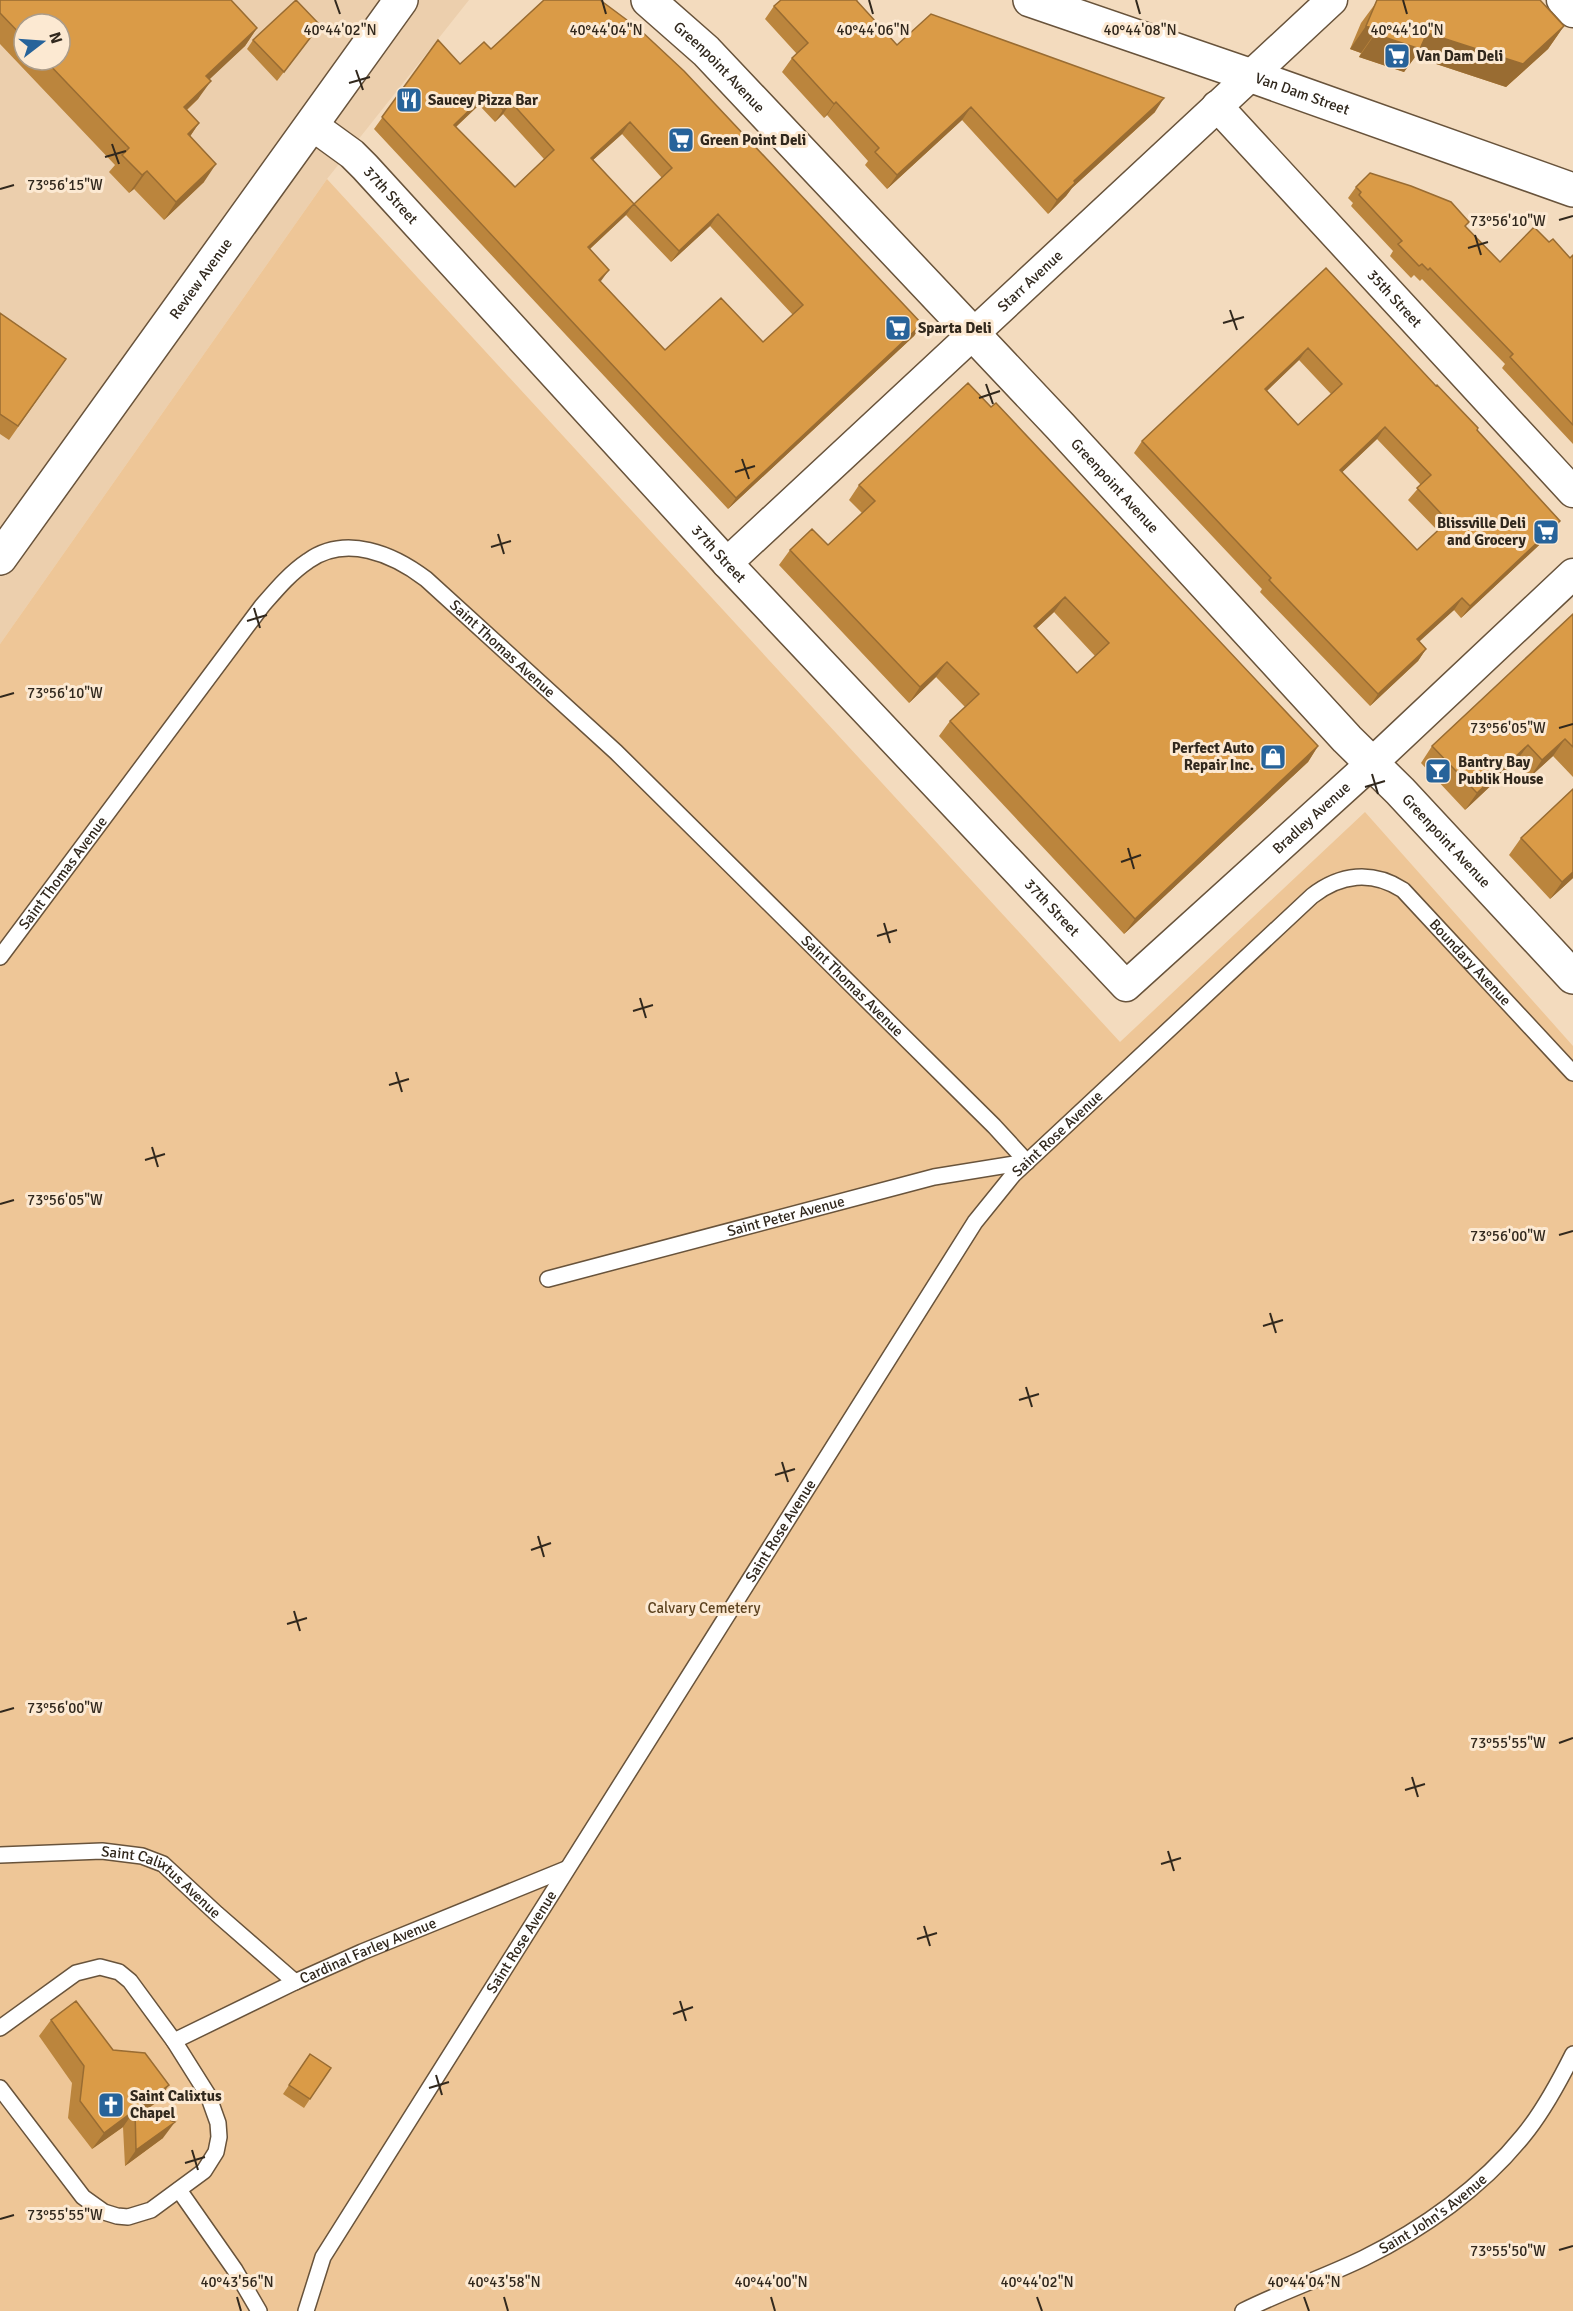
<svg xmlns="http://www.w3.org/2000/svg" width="1573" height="2311" font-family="Signika,sans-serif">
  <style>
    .built { fill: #eccfad; fill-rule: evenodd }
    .green { fill: #eec697 }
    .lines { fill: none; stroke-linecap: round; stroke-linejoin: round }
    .lane-casing { stroke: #68533b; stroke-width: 18 }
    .street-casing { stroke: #68533b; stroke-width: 33 }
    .secondary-casing { stroke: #68533b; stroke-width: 36 }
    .primary-casing { stroke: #68533b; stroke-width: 36 }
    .lane { stroke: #fff; stroke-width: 15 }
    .street { stroke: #fff; stroke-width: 30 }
    .secondary { stroke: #fff; stroke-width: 33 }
    .primary { stroke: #fff; stroke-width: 33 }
    .wall { fill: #bb853d; fill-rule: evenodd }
    .shaded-wall { fill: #996c32 }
    .building { fill: #da9b47; stroke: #996c32; stroke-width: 1.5; fill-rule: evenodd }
    .ticks { fill: none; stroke: #31281d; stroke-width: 2 }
    .labels { text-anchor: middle; stroke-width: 6; stroke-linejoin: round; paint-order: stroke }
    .poi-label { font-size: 15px; font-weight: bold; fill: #31281d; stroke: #fce9d2; text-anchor: start }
    .street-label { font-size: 15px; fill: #31281d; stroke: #fce9d2 }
    .park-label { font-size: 15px; fill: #5d4320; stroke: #fce9d2 }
    .ticks-label { font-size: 15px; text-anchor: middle; fill: #31281d; stroke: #fce9d2; stroke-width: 6; stroke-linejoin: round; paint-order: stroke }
  </style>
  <rect width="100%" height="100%" fill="#f3dbbe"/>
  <!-- built -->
  <path class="built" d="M0,0H469L327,179L0,644ZM24,24H60V60H24Z"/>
  <!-- green -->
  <path class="green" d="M327,179L1120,1042L1365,812L1573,1046V2311H0V644Z"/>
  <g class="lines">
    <defs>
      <g id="lane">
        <path id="s1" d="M0,957L262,606C276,590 290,573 308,561C346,534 393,554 426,579L616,752L994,1126L1027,1162"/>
        <path id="s2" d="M548,1279L934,1177L1027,1162"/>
        <path id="s3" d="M0,1855L102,1851L142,1856L163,1864L217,1914L295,1982"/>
        <path d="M0,2028L76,1973L100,1967L119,1972L130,1981L174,2041L208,2095L218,2123L219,2137L216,2152L204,2171L151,2210L128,2217L117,2216L104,2212L83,2197L0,2088"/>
        <path id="s4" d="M174,2041L295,1982L362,1952L566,1869"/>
        <path d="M179,2190L235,2270L259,2311"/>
        <path id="s5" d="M306,2311L323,2257L975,1222L1013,1175L1312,896C1340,874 1372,870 1403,890L1573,1073"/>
        <path id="s6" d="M1243,2311C1283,2291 1325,2277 1364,2258C1423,2229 1482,2187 1523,2136C1543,2112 1559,2082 1573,2054"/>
      </g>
      <g id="street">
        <path d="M1562,0L1573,12"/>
        <path id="s7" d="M1217,106L1573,492"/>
        <path id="s8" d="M312,125L352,154L365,167L727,563L1126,986L1372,763L1573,574"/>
        <path id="s9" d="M727,563L1332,0"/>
      </g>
      <g id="secondary">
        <path id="s10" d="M0,558L401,0"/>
      </g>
      <g id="primary">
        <path id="s11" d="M648,0L706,51L1060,426L1347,739L1400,791L1573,977"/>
        <path id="s12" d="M1030,0L1252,76L1573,190"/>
      </g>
    </defs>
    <!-- lane casing -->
    <use href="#lane" class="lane-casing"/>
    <!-- street casing -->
    <use href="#street" class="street-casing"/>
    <!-- secondary casing -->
    <use href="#secondary" class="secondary-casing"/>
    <!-- primary casing -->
    <use href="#primary" class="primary-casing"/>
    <!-- lane -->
    <use href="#lane" class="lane"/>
    <!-- street -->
    <use href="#street" class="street"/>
    <!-- secondary -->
    <use href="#secondary" class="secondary"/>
    <!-- primary -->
    <use href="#primary" class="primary"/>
  </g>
  <!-- wall -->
  <path class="wall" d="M0,0L257,28L245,46L209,79L198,99L187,110L199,123L190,136L204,182L164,220L134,189L129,193L109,172L115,165L0,44ZM24,24L60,60H24Z
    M544,0L922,324L914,336L728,509L374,129L438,40L460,64L491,49ZM479,105L495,122L503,114L544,159L515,187L456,127ZM622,134L662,178L634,204L593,160ZM626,215L671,262L710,226L793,315L763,342L665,350L601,282L590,249Z
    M781,0H858L857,1L897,45L1155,112L1072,188L1066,196L1048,214L962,120L887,189L865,165L868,161L827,115L824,118L782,72L792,58L797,54L765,19L774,6Z
    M1378,0L1564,26L1548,49L1506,87L1415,57L1404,72L1359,57L1361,53L1350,49L1361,23Z
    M313,34L277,81L247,49L253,40Z
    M1356,187L1465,227L1500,262L1549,242L1570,258L1573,255V444L1502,368L1505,364L1422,279L1420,281L1414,275L1411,278L1390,256L1393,251L1351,206L1353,203L1348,198Z
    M1326,268L1477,430L1552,533L1461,618L1454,610L1419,641L1426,649L1418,661L1370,706L1260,592L1262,589L1134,453L1142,441ZM1299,360L1331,394L1298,425L1267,391ZM1377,439L1421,485L1408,500L1438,531L1417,550L1342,472Z
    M0,313L66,359L9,440L0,434Z
    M991,407L1318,746L1308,762L1124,934L939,736L950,721L965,707L936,677L909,703L779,565L790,550L828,545L862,513L849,500L859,485ZM1054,612L1095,656L1077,673L1036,629Z
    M1573,614V777L1553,756L1530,777L1516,762L1465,810L1421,763L1432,746Z
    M1573,789V878L1550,899L1509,855L1521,838Z
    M51,2020L113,2050L157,2102L145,2111L163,2138L125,2166L123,2127L92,2149L68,2118L72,2083L39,2036Z
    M310,2054V2099L304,2108L283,2094Z"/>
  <!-- shaded-wall -->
  <path class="shaded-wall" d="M1366,26L1377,30L1361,53L1350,49Z
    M1564,26L1548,49L1506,87L1415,57L1404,72L1359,57L1375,34L1427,33Z
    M257,28L245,46L194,94L206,76Z
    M211,81L198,99L171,124L184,107Z
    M487,93L479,105L446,136L454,125Z
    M1164,98L1155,112L1072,188L1066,196L1048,214L1057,200L1074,181Z
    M511,102L503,114L495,122L503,110Z
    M836,102L827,115L824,118L834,104Z
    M971,107L962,120L887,189L897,175Z
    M630,122L622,134L583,169L591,158Z
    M199,123L187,141L188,134Z
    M216,164L204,182L164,220L176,202Z
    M147,171L134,189L129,193L142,175Z
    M634,204L626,215L580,258L588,247Z
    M718,214L710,226L671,262L679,251Z
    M609,270L601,281L591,291L599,280Z
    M922,324L914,336L728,509L736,498Z
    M1308,348L1299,360L1256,401L1265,389Z
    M1385,427L1377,439L1332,482L1340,470Z
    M1560,521L1552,533L1461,618L1470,606Z
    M1065,597L1054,612L1023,641L1034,626Z
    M1462,598L1454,610L1409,651L1417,639Z
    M1426,649L1418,661L1370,706L1378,694Z
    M947,662L936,677L909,703L920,687Z
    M1565,739L1553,756L1530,777L1542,760Z
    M1528,745L1516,762L1465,810L1477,793Z
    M1318,746L1308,762L1124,934L1135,919Z
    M1573,872V878L1550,899L1562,882Z
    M169,2085L157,2102L135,2117L137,2108Z
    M135,2110L123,2127L92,2149L104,2133Z
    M175,2122L163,2138L125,2166L136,2150Z"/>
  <!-- building -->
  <path class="building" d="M0,0H231L257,28L206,76L211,81L184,107L199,123L188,134L216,164L176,202L147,171L142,175L122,155L129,148L45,60H60V24H24V38L0,13Z
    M296,0L320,25L284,72L253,40Z
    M544,0H600L639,29L684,71L922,324L736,498L382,117L438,40L460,64L484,42L491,49ZM487,93L503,110L511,102L554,150L515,187L454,125ZM630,122L672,168L634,204L591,158ZM634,204L679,251L718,214L803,305L763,342L721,298L665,350L599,280L609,270L588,247Z
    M781,0H856L897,45L931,14L1164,98L1074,181L1075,183L1057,200L971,107L897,175L875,152L879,148L836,102L834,104L792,58L808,43L774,6Z
    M1377,0H1540L1564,26L1523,64L1427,33L1420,49L1375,34L1377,30L1366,26Z
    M1370,173L1411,186L1451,202L1469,222L1465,226L1500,262L1534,227L1549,242L1553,239L1570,258L1573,255V425L1510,357L1513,354L1430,268L1428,270L1422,264L1419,266L1398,244L1402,241L1359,195L1361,192L1356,187Z
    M1326,268L1436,386L1437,385L1478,428L1477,430L1560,521L1470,606L1462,598L1417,639L1426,649L1378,694L1269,580L1271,578L1142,441ZM1308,348L1342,384L1298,425L1265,389ZM1385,427L1431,475L1417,488L1448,521L1417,550L1340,470Z
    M0,313L66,359L18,426L0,414Z
    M968,383L991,407L996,403L1318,746L1135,919L950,721L979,694L947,662L920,687L790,550L812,529L828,545L875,501L859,485ZM1065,597L1109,643L1077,673L1034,626Z
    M1573,614V747L1565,739L1542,760L1528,745L1477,793L1432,746Z
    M1573,789V872L1562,882L1521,838Z
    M76,2001L113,2050L145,2053L169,2085L137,2108L175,2122L136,2150L135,2110L104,2133L80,2101L84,2066L51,2020Z
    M310,2054L331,2068L310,2099L289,2085Z"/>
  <!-- ticks -->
  <path class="ticks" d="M335,0L340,14M602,0L606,14M869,0L873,14M1136,0L1140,14M1403,0L1407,14M356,70L363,90M349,83L370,77M112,144L119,164M105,157L126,151M0,189L14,185M1559,220L1573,216M1475,235L1481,255M1468,248L1488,242M1230,310L1237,330M1223,323L1244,317M986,384L993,404M979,398L1000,391M742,459L749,479M735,472L755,466M498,534L504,554M491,547L511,541M254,608L260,628M247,621L267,615M0,697L14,693M1559,728L1573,724M1372,774L1378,794M1365,787L1385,781M1128,848L1134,869M1121,862L1141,855M884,923L890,943M877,936L897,930M640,998L646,1018M633,1011L653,1005M396,1072L402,1092M389,1085L409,1079M152,1147L158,1167M145,1160L165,1154M0,1204L14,1200M1559,1235L1573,1231M1270,1313L1276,1333M1263,1326L1283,1320M1026,1387L1032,1407M1019,1400L1039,1394M782,1462L788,1482M775,1475L795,1469M538,1536L544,1557M531,1550L551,1543M294,1611L300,1631M287,1624L307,1618M0,1712L14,1708M1559,1743L1573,1738M1412,1777L1418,1797M1405,1790L1425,1784M1168,1851L1174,1871M1161,1864L1181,1858M924,1926L930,1946M917,1939L937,1933M680,2001L686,2021M673,2014L693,2007M436,2075L442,2095M429,2088L449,2082M192,2150L198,2170M185,2163L205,2157M0,2219L14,2215M1559,2250L1573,2246M237,2297L241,2311M504,2297L508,2311M771,2297L775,2311M1037,2297L1042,2311M1304,2297L1309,2311"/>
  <!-- icons -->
  <defs>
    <symbol id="supermarket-square" viewBox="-11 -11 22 22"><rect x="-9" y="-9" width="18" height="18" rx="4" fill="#27639a" stroke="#fce9d2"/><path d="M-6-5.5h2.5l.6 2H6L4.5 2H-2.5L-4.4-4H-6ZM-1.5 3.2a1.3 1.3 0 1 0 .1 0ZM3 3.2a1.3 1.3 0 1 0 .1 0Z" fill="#fff"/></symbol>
    <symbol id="restaurant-square" viewBox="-11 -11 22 22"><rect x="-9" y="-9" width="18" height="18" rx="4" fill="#27639a" stroke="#fce9d2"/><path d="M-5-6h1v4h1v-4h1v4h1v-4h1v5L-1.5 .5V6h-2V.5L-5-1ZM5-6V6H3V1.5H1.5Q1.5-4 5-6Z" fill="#fff"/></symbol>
    <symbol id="shop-square" viewBox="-11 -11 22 22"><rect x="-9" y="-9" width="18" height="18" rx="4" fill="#27639a" stroke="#fce9d2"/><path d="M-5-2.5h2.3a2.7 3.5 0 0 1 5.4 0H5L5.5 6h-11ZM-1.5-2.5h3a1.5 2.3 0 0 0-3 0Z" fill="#fff"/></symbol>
    <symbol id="bar-square" viewBox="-11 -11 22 22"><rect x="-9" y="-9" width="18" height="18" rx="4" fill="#27639a" stroke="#fce9d2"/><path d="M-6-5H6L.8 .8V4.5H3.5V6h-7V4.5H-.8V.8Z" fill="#fff"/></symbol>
    <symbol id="church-square" viewBox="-11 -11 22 22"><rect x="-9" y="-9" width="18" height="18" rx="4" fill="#27639a" stroke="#fce9d2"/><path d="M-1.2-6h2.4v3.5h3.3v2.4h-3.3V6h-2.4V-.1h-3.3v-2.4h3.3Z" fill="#fff"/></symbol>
  </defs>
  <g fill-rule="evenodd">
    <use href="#supermarket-square" x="1382" y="41" width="30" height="30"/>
    <use href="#restaurant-square" x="394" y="85" width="30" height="30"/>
    <use href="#supermarket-square" x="666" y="125" width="30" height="30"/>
    <use href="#supermarket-square" x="883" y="313" width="30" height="30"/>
    <use href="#supermarket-square" x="1531" y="517" width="30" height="30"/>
    <use href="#shop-square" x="1258" y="742" width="30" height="30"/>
    <use href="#bar-square" x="1423" y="756" width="30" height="30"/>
    <use href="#church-square" x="96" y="2090" width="30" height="30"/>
  </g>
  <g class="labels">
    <!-- poi labels -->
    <g class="poi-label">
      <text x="1416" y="61">Van Dam Deli</text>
      <text x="428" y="105">Saucey Pizza Bar</text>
      <text x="700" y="145">Green Point Deli</text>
      <text x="918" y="333">Sparta Deli</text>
      <text x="1526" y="528" text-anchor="end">Blissville Deli<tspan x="1526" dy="17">and Grocery</tspan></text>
      <text x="1254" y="753" text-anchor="end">Perfect Auto<tspan x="1254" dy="17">Repair Inc.</tspan></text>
      <text x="1458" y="767">Bantry Bay<tspan x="1458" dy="17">Publik House</tspan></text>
      <text x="130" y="2101">Saint Calixtus<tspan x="130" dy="17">Chapel</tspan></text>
    </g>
    <!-- street labels -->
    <g class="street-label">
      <text dy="5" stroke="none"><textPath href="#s11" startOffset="98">Greenpoint Avenue</textPath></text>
      <text dy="5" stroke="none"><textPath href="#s12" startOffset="288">Van Dam Street</textPath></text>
      <text dy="5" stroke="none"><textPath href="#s8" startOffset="106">37th Street</textPath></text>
      <text dy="5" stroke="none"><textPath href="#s10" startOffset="344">Review Avenue</textPath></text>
      <text dy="5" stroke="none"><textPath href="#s9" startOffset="414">Starr Avenue</textPath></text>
      <text dy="5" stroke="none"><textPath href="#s7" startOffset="262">35th Street</textPath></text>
      <text dy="5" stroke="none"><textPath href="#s11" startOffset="674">Greenpoint Avenue</textPath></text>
      <text dy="5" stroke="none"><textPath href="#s8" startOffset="592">37th Street</textPath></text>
      <text dy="5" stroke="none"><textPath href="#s1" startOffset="734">Saint Thomas Avenue</textPath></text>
      <text dy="5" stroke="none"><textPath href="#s8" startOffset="1436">Bradley Avenue</textPath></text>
      <text dy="5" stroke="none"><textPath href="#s11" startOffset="1160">Greenpoint Avenue</textPath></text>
      <text dy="5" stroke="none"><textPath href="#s1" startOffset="105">Saint Thomas Avenue</textPath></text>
      <text dy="5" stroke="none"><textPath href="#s8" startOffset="1078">37th Street</textPath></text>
      <text dy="5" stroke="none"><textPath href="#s5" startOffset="1946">Boundary Avenue</textPath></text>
      <text dy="5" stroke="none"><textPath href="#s1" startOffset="1220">Saint Thomas Avenue</textPath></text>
      <text dy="5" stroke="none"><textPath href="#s5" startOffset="1401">Saint Rose Avenue</textPath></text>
      <text dy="5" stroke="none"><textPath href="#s2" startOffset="246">Saint Peter Avenue</textPath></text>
      <text dy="5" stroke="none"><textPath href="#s5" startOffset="915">Saint Rose Avenue</textPath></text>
      <text dy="5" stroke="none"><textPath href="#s3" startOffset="171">Saint Calixtus Avenue</textPath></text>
      <text dy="5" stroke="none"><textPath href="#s5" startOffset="429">Saint Rose Avenue</textPath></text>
      <text dy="5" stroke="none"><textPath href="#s4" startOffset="214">Cardinal Farley Avenue</textPath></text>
      <text dy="5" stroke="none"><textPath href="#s6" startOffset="214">Saint John's Avenue</textPath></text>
    </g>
    <!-- park labels -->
    <g class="park-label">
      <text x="704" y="1613">Calvary Cemetery</text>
    </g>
  </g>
  <g class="ticks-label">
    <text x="340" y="35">40°44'02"N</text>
    <text x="606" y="35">40°44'04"N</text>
    <text x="873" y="35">40°44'06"N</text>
    <text x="1140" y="35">40°44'08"N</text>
    <text x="1407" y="35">40°44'10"N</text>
    <text x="65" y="190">73°56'15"W</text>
    <text x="1508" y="226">73°56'10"W</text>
    <text x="65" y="698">73°56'10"W</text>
    <text x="1508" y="733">73°56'05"W</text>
    <text x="65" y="1205">73°56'05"W</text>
    <text x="1508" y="1241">73°56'00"W</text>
    <text x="65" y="1713">73°56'00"W</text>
    <text x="1508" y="1748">73°55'55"W</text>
    <text x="65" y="2220">73°55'55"W</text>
    <text x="1508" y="2256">73°55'50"W</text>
    <text x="237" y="2287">40°43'56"N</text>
    <text x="504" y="2287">40°43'58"N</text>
    <text x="771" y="2287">40°44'00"N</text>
    <text x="1037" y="2287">40°44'02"N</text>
    <text x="1304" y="2287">40°44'04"N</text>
  </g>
  <!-- north arrow -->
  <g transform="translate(42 42) rotate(73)"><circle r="28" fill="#fce9d2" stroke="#ab9c8a" stroke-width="1.5"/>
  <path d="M0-4.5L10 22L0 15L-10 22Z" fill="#27639a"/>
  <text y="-9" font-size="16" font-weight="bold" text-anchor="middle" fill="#31281d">N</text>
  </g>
</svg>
